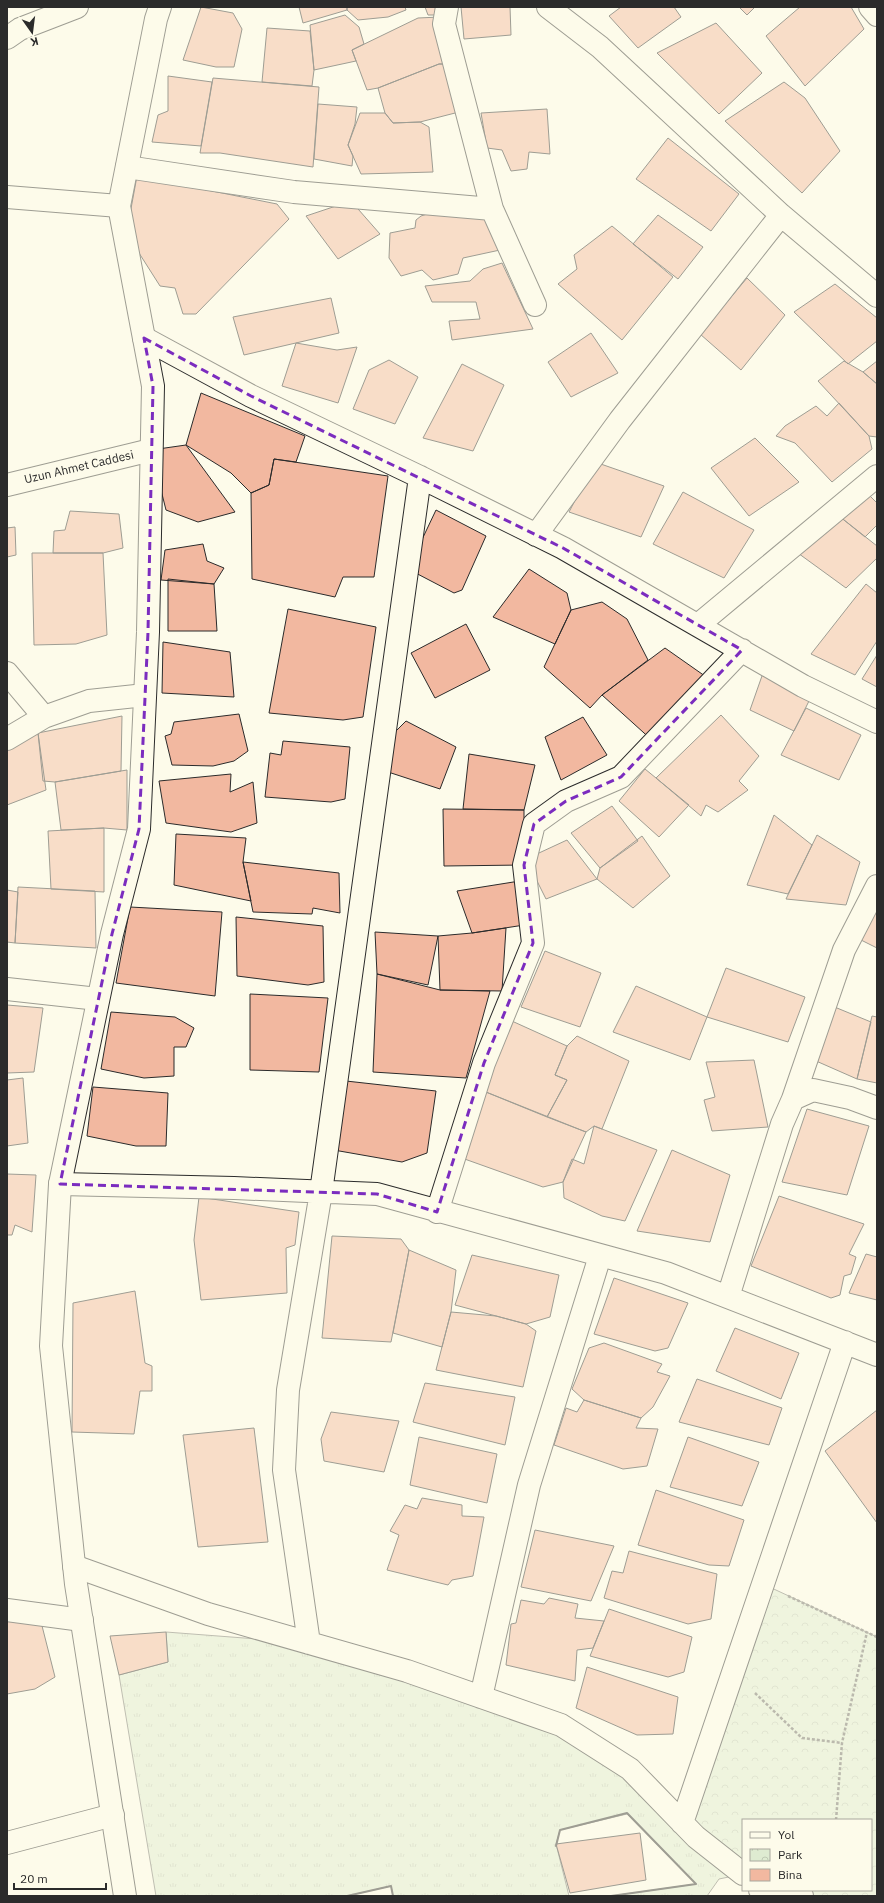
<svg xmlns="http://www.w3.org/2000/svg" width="884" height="1903" font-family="'IBM Plex Sans',sans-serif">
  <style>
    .grass { fill: url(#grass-tufts); stroke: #74746e }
    .park { fill: url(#park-crowns); stroke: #74746e }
    .building { fill: #f2b8a0; stroke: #2b2b2b }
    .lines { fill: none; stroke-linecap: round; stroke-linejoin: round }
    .street-casing { stroke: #2b2b2b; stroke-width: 24 }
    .secondary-casing { stroke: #2b2b2b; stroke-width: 24 }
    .path { stroke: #6a6964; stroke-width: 2.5; stroke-dasharray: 3 2; stroke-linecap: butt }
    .street { stroke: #fdfbea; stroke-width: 22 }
    .secondary { stroke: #fdfbea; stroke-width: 22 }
    .wall { stroke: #2b2b2b; stroke-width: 2 }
    .marked { fill: none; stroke: #7b2cbf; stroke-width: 3; stroke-dasharray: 8 5; stroke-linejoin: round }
    .labels { text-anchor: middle; stroke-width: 3; stroke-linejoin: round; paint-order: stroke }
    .street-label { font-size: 12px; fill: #2b2b2b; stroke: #fdfbea }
  </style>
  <defs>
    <pattern id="grass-tufts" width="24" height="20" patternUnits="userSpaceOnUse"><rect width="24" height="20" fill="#deebd1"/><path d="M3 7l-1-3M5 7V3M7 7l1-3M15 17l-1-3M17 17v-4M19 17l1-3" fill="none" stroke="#bfcab4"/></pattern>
    <pattern id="park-crowns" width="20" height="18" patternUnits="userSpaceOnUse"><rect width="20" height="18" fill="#deebd1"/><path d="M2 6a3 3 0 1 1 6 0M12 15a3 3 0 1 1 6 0" fill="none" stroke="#bfcab4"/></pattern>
  </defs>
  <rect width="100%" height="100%" fill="#fdfbea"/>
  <!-- grass -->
  <path class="grass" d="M166,1632L309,1643L561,1725L743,1874L719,1879L707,1896H611L696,1884L627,1814L560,1830L556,1844L569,1896H393L391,1886L347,1896H156L119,1675L168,1662Z"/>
  <!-- park -->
  <path class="park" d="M763,1584L877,1637V1896H802L780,1890H871V1820H743V1874L682,1823Z"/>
  <!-- building -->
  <path class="building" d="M201,7L233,13L242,29L234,67H216L183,60Z
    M299,7H347V10L303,23Z
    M347,7H405L406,10L388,17L358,20L347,10Z
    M425,7H443L437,14L434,15H428Z
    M461,7H510L511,35L464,39Z
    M621,7H674L681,17L638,48L609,16Z
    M739,7H755L747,15Z
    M800,7H851L864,29L805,86L766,36Z
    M345,15L359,27L364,44L352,50L356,61L314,70L310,25Z
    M440,17L450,64H439L378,88L367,90L352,50L418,18Z
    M716,23L762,73L719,114L657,53Z
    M267,28L310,31L314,70L312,86L262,82Z
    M439,64H450L459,112L420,122L393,123L385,113L378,88Z
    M168,76L212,82L201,146L152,142L158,115L168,111Z
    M213,78L319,87L313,167L220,153H200Z
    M784,82L805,98L840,151L802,193L725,121Z
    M318,104L357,107L355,124L348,145L353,156L352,166L314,159Z
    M547,109L550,154L529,152L527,169L511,171L502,150L487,148L481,113Z
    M360,113H385L393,123L420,122L429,127L433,172L361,174L348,145Z
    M668,138L739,194L711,231L636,179Z
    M137,176L277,204L289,219L196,314H183L175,288L160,286L139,253L130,214Z
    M351,201L380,234L338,259L306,216Z
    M443,209L485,217L500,250L463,258L458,274L433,280L422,270L401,276L389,258L390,233L415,228L416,220L421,216Z
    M658,215L703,247L678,279L633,244Z
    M612,226L673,277L622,340L558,284L577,269L574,255Z
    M502,263L533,329L452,340L449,321L480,319L476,302H432L425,286L470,281L483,269Z
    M747,278L785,315L741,370L700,334Z
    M835,284L877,318V341L848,364L794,312Z
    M331,298L339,333L244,355L233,317Z
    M591,333L618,373L571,397L548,362Z
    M296,343L337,350L357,347L338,403L282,386Z
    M389,360L418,377L395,424L353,409L369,370Z
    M844,361L863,372L877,384V437L869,436L818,381Z
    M877,361V384L863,372Z
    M462,364L504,385L473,451L423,438Z
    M201,393L305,436L296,462L274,459L269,485L251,493L231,473L186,445Z
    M839,403L869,436L872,449L832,482L795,443L776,436L785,426L816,406L827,416Z
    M755,438L799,482L749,516L711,468Z
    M186,445L235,512L198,522L166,510L151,450Z
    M274,459L388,476L374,577H343L335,597L252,579L251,493L269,485Z
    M595,462L664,486L641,537L569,512Z
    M862,488L877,503V525L865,537L834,512Z
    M683,492L754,530L724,578L653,544Z
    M436,510L486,536L462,590L454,593L408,569Z
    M70,511L119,514L123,548L103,553H53L54,531L65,530Z
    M834,512L877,546V558L846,588L791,548Z
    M15,527L16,555L7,557V528Z
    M203,544L207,561L224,568L214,584L161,580L165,550Z
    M32,553H103L107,635L76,644L34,645Z
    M529,569L567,593L571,610L555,644L493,617Z
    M168,579L214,584L217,631H168Z
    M866,584L877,593V641L855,675L811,654Z
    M602,602L627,619L648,660L602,695L590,708L544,667L571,610Z
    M288,609L376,627L363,717L343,720L269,713Z
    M466,624L490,670L435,698L411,653Z
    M163,642L230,652L234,697L162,693Z
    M665,648L712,681L654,742L602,695Z
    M877,655V687L862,679Z
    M763,673L809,701L794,731L750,710Z
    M806,708L861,735L839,780L781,755Z
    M239,714L248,751L234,761L213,766L172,765L165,736L171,734L174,722Z
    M721,715L759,756L739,781L748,790L718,812L706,805L701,816L656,778Z
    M122,716L121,771L55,782L43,781L38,733Z
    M583,717L607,755L561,780L545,737Z
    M406,721L456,747L440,789L382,770L384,743Z
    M38,733L46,790L7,805V747Z
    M283,741L350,747L345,799L331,802L265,797L270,753L281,755Z
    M469,754L535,765L524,810L463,809Z
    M645,769L689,805L659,837L619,801Z
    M127,770V830L104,828L61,830L55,782Z
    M231,774L230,792L253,782L257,823L231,832L166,823L159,781Z
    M612,806L638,841L600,868L571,833Z
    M443,809L524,810V865L444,866Z
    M774,815L812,845L788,894L747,885Z
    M104,828V892L51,889L48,831Z
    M176,834L246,838L243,862L251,901L174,885Z
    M817,835L860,862L846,905L786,899Z
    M642,836L670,876L633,908L597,879L600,868Z
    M567,840L597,879L546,899L526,859Z
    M243,862L339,873L340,913L313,908L312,914L253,912Z
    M526,880L531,924L472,933L457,891Z
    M877,886V948L851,935Z
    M18,887L95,891L96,948L15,943Z
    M7,890L18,892L15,943L7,942Z
    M130,907L222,912L215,996L116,983Z
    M236,917L323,926L324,982L308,985L237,976Z
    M506,928L502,991L440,990L438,936L472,933Z
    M375,932L438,936L428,985L377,974Z
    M545,951L601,973L580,1027L521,1007Z
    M726,968L805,997L788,1042L707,1017Z
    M377,974L440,990L490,991L466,1078L373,1072Z
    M636,986L707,1017L690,1060L613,1032Z
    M250,994L328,998L319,1072L250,1070Z
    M820,1001L871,1022L857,1079L807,1057Z
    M7,1005L43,1008L34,1072L7,1073Z
    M111,1012L175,1017L194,1028L186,1047H174V1076L144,1078L101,1069Z
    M872,1016L877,1017V1083L857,1079Z
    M503,1017L567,1046L555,1075L567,1080L547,1117L476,1088Z
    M577,1036L629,1061L602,1129L594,1126L586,1132L547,1117L567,1080L555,1075L567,1046Z
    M754,1060L768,1127L712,1131L704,1100L715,1097L706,1062Z
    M23,1078L28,1143L7,1146V1080Z
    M337,1080L436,1091L427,1153L402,1162L328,1149Z
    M93,1087L168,1093L166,1146H136L87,1136Z
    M476,1088L586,1132L563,1182L543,1187L459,1157Z
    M807,1109L869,1126L847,1195L782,1182Z
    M594,1126L657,1150L625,1221L602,1216L564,1198L563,1182L572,1159L584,1164Z
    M672,1150L730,1175L710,1242L637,1231Z
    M7,1174L36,1175L32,1232L15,1225L12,1235H7Z
    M779,1196L864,1224L849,1254L856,1257L851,1274L844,1276L840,1295L831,1298L751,1266Z
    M199,1197L299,1212L295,1245L286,1248L287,1293L201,1300L194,1240Z
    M332,1236L401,1239L409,1250L391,1342L322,1338Z
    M409,1250L456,1270L451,1312L442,1347L393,1333Z
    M866,1254L877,1257V1300L849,1293Z
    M472,1255L559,1275L550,1317L526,1324L455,1305Z
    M614,1278L688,1303L668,1348L655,1351L594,1334Z
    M135,1291L145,1363L152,1366V1391H140L134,1434L72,1432L73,1303Z
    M451,1312L496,1316L526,1324L536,1331L523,1387L436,1370Z
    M735,1328L799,1353L781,1399L716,1371Z
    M604,1343L662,1364L657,1372L670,1376L653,1407L641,1418L584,1400L572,1389L589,1348Z
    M697,1379L782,1408L769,1445L679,1422Z
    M425,1383L515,1397L505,1445L413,1422Z
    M584,1400L641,1418L636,1428L658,1429L647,1466L623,1469L554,1445L566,1408L577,1412Z
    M877,1410V1523L825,1451Z
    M331,1412L399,1421L384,1472L324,1461L321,1439Z
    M254,1428L268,1542L198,1547L183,1435Z
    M419,1437L497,1454L487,1503L410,1485Z
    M688,1437L759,1462L742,1506L670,1487Z
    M656,1490L744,1520L729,1566L709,1565L638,1545Z
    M422,1498L462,1505V1516L484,1517L473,1576L452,1580L448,1585L387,1570L399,1535L390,1531L405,1505L417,1509Z
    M535,1530L614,1546L591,1601L521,1587Z
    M629,1551L717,1574L711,1619L688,1624L604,1598L612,1571L623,1573Z
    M549,1598L578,1604L575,1618L604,1621L593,1648L577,1650L575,1681L506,1665L511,1624L516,1623L521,1600L544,1604Z
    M609,1609L692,1637L684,1672L668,1677L590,1656Z
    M7,1610L39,1614L55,1677L35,1689L7,1694Z
    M166,1632L168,1662L119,1675L110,1636Z
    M587,1667L678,1697L673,1734L637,1735L576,1708Z
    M640,1833L646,1880L570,1893L556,1844Z"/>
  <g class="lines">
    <defs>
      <path id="street" d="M447,7L444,24L492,209L535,305
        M548,7L600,47L781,215L877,296
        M870,7L877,15
        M7,38L20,29L77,7
        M127,167L294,192L492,209
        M7,197L119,206
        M144,338L251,396L420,477L563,548L803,686L877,722
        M7,485L151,450
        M536,535L620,420L781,215
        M698,625L877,476
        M7,673L44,717
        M7,739L44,717L89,701L145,695
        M7,989L98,999
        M793,1099L844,950L877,886
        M60,1184L234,1188L377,1194L666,1273L877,1355
        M437,1212L484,1063L533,943L524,865L534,824L566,801L621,777L742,650
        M728,1297L782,1124L793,1099L813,1090L850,1098L877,1108
        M74,1566L208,1614L407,1671L561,1725L630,1769L696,1837L743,1874
        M7,1610L82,1620
        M309,1643L284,1470L288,1390L321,1192L420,477
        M481,1697L529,1485L600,1256
        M682,1823L845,1342
        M7,1843L113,1815
        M760,1890L764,1896
        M780,1890L802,1896"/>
      <path id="secondary" d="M125,1896L76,1584L51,1346L60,1184L112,934L139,829L148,632L153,386L119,206L156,19L160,7"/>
    </defs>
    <!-- street casing -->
    <use href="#street" class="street-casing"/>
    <!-- secondary casing -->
    <use href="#secondary" class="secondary-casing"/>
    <!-- path -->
    <path class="path" d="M788,1596L877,1637
      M755,1693L802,1738L842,1743
      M836,1820L842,1743L867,1632"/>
    <!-- street -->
    <use href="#street" class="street"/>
    <!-- secondary -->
    <use href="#secondary" class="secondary"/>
    <!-- wall -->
    <path class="wall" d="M556,1846L560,1830L627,1813L696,1884
      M347,1896L391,1886L393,1896
      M611,1896L696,1884"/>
  </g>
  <!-- marked area -->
  <path d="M0 0H884V1903H0ZM144,338L251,396L563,548L742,650L621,777L566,801L534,824L524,865L533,943L484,1063L437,1212L377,1194L60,1184L112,934L139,829L148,632L153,386Z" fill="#fdfbea" fill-opacity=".55" fill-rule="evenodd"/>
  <path class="marked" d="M144,338L251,396L563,548L742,650L621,777L566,801L534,824L524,865L533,943L484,1063L437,1212L377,1194L60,1184L112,934L139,829L148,632L153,386Z"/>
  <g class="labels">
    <!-- street labels -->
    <g class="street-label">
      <text transform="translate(79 467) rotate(-13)" y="4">Uzun Ahmet Caddesi</text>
    </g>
  </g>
  <!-- border -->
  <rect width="884" height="1903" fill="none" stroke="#2b2b2b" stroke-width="16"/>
  <!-- legend -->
  <rect x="742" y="1819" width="130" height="72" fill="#fdfbea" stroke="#a9a89e"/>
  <rect x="750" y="1832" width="20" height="6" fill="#fdfbea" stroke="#a9a89e"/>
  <text x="778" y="1839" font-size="12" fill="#2b2b2b">Yol</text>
  <rect x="750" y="1849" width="20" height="12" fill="url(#park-crowns)" stroke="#a9a89e"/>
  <text x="778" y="1859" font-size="12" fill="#2b2b2b">Park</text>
  <rect x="750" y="1869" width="20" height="12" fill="#f2b8a0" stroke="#a9a89e"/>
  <text x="778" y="1879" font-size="12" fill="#2b2b2b">Bina</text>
  <!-- north arrow -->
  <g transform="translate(32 32) rotate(166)" stroke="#fdfbea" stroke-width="3" paint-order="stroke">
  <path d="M0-3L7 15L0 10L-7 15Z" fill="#2b2b2b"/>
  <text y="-6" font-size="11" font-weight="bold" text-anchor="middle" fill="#2b2b2b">K</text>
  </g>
  <!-- scale -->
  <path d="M14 1883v6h92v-6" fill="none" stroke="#2b2b2b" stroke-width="2"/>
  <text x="20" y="1883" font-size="12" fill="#2b2b2b" stroke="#fdfbea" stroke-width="3" paint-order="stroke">20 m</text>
</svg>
